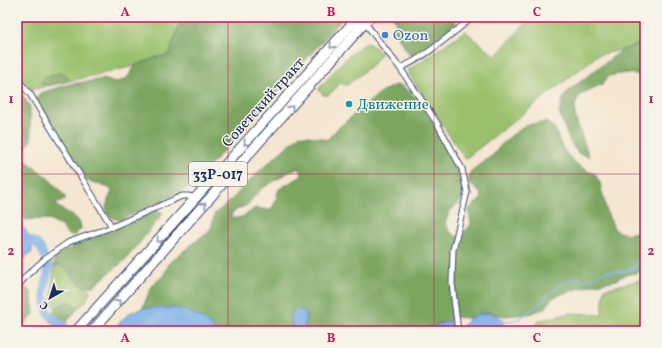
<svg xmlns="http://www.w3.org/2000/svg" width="662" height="348" font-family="Vollkorn,serif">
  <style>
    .green { fill: #9ac06c; stroke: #5a7865 }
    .forest { fill: #7ba660; stroke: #4b6a5f; fill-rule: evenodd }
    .water { fill: #7aafe8; stroke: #4a6fa3 }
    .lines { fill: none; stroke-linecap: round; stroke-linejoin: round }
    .stream { stroke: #7aafe8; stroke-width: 1.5 }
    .river { stroke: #7aafe8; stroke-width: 8 }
    .minor-casing { stroke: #3c4a6f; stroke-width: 7 }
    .trunk-casing { stroke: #3c4a6f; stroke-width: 11 }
    .minor { stroke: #fff; stroke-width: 5 }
    .trunk { stroke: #fff; stroke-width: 9 }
    .oneway { stroke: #8d97ae }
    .grid { fill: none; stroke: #c2185b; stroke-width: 1; stroke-opacity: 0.55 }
    .shop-dot { fill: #3f7fe0; stroke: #f7f3e8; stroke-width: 1.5 }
    .culture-dot { fill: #0f9aa8; stroke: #f7f3e8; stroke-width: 1.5 }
    .labels { text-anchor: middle; stroke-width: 3; stroke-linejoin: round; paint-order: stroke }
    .shield { fill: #f7f3e8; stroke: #5d6a87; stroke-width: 1 }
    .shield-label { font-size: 14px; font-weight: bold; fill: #1b2f5e }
    .shop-label { font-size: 15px; fill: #366cbe; stroke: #f7f3e8; text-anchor: start }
    .street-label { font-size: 15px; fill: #1b2f5e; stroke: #f7f3e8 }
    .culture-label { font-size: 15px; fill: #0d838f; stroke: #f7f3e8; text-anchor: start }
    .neatline { fill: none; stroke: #c2185b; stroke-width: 1.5 }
    .grid-label { font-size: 13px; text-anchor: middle; font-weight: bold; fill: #c2185b }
  </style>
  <rect width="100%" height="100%" fill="#f7f3e8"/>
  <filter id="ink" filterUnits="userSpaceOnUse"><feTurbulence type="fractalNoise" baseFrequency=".025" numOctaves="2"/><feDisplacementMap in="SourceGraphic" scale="8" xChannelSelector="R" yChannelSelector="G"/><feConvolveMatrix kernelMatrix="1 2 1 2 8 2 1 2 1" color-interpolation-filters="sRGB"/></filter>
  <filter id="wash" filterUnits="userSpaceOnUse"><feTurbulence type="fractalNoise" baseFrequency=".012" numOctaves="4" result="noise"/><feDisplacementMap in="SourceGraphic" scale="16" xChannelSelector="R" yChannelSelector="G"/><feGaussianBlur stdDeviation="0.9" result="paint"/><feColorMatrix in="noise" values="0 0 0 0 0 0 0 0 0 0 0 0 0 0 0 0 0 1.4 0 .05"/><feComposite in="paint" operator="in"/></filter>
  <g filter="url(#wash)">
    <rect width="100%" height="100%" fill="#f4e6d0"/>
    <!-- green -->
    <path class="green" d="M17,17H183L170,58L30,90L17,76Z
      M532,17H645V42L622,50L598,55L465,159L407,71L465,31L495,56Z
      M367,43L376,48L381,54C372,67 359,75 347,85L341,83L329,95H324L318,90C333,73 347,53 367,43Z
      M57,265L65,267L74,279L89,290L90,292L86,301L78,308L71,302L65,303L56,308L51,302L54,267Z
      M645,279V331H531V328L541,320L571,313L602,315L604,289Z"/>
    <!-- forest -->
    <path class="forest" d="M182,17H344L200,177L182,191L120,220C100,217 106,204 112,191L109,188L86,180L79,174L36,99L40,93L70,84L105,79L115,82L121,81L127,78L136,65L157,57L169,55Z
      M393,17H452L456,23L412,58L394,31L396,22Z
      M645,42V75L625,73L609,76L602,84L583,93L578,98L575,105V117L589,157L578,153L571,144L559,113L563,99L568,91L622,50Z
      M59,73H63L68,77V79C62,84 46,87 40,83L47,77Z
      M395,85L402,86L418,99L439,131L456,162L461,180L463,199L450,211L445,223L449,231L457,237L464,233L471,224L469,209L482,198L481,194L468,182L471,171L493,155L503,143L511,136L526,125L547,122C559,131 555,131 560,143C567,157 580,169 595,174L600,183L607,213L615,230C624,236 636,233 645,229V271L625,275L616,280L592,285L564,293L555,297L550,300L546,308L529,314L504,316L490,313L476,315L469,318L454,317L449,321L417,331H304L306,316L291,320L292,331H216L209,323L174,308L142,309L152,286L164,275L170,262L211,229L215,213L226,205L257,173L300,135L323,138L325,140L328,139L337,129L381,92ZM294,169H299L302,173L300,177L279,189L274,205L270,210L255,208C247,214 242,219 232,218L231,214L236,210L247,205L261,189Z
      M17,87L30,107L31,141L24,150L22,155L23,158L48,178L65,196V200L57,202L56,205C64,213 81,215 81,229L75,235H68L61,226L47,219L25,220L17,205Z
      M156,211H159L162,212V215L127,258L94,286C75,291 74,270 59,265L54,267V260L61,252Z
      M24,287L31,292L34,314L25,323L17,325V294Z
      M71,302L78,308C72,315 66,327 56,327C54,325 50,322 50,319C48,310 64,303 71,302Z"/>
    <!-- water -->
    <path class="water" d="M17,221L24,228L32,241V252L17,264Z
      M174,308C189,311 207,318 216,331H112C118,325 123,318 130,313C140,306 163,308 174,308Z
      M296,310C312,309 304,322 304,331H293C292,322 289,316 296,310Z
      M490,313C497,315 501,316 504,323C493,335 473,331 459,331C463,329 462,326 465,323C471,315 481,314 490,313Z
      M449,321L457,331H417Z"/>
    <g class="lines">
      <!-- stream -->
      <path class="stream" d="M502,323L504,321L517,320L542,302L550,293L565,282L578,278L585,280L594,278L603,272L610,271L620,272L634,268L645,256"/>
      <!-- river -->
      <path class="river" d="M17,236C32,241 39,240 44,256
        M47,263L49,266L44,293L48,314L65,327"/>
    </g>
  </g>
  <g filter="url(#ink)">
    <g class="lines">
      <defs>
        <path id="minor" d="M365,23L400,68L437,123L462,169L467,192L453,250L452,283L458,331
          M400,68C425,58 452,33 473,17
          M17,79L30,94L112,227
          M17,287L27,275L46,258L69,242L112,227L182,196H188L196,198"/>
        <path id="trunk" d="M76,331L358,17
          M92,331L370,17"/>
      </defs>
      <!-- minor casing -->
      <use href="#minor" class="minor-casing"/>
      <!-- trunk casing -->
      <use href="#trunk" class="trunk-casing"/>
      <!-- minor -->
      <use href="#minor" class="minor"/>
      <!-- trunk -->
      <use href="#trunk" class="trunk"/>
    </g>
    <!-- one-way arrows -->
    <defs><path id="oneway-chevron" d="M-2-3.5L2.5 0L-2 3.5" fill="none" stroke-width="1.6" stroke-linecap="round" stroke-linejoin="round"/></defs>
    <g class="oneway">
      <use href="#oneway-chevron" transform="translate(332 46) rotate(132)"/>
      <use href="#oneway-chevron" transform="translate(291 108) rotate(-48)"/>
      <use href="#oneway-chevron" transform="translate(246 143) rotate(132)"/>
      <use href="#oneway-chevron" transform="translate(204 205) rotate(-48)"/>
      <use href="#oneway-chevron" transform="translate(159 240) rotate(132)"/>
      <use href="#oneway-chevron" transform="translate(118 302) rotate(-48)"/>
    </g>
  </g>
  <!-- grid -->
  <path class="grid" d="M228,17V331M434,17V331M17,174H645"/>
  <!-- markers -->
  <circle class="shop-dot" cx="385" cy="35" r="4"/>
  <circle class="culture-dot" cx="349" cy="104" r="4"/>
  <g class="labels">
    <!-- shield labels -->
    <rect class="shield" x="189" y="162" width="58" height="24" rx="3"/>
    <g class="shield-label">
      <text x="218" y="179">33Р-017</text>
    </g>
    <!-- shop labels -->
    <g class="shop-label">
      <text x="393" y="40">Ozon</text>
    </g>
    <!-- street labels -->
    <g class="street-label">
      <text transform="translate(263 102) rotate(-48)" y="5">Советский тракт</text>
    </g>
    <!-- culture labels -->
    <g class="culture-label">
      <text x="357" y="109">Движение</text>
    </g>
  </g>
  <!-- margin -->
  <rect width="662" height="348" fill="none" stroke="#f7f3e8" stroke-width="44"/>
  <!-- north arrow -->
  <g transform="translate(50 298) rotate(219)" stroke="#f7f3e8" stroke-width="3" paint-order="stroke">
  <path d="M0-3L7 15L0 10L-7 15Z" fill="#1b2f5e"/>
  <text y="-6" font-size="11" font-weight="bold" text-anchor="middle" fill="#1b2f5e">С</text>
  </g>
  <rect x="22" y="22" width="618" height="304" class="neatline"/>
  <g class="grid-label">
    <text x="125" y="16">A</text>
    <text x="331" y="16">B</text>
    <text x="537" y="16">C</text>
    <text x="11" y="103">1</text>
    <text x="651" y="103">1</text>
    <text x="11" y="255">2</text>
    <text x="651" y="255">2</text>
    <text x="125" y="342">A</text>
    <text x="331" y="342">B</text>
    <text x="537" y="342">C</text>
  </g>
</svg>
